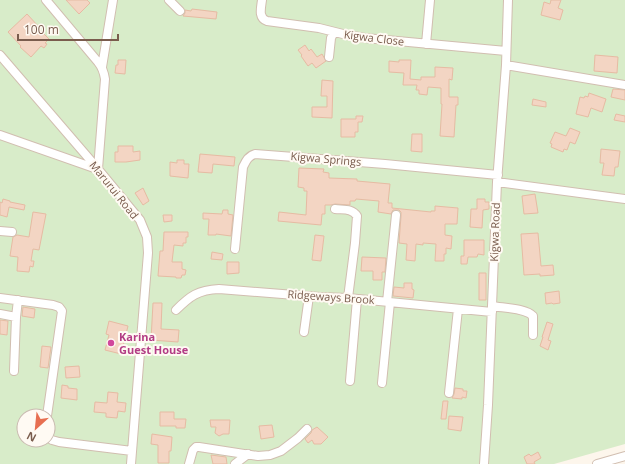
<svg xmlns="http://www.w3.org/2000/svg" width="625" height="464" font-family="'Open Sans',sans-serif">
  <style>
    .green { fill: #d8ecc9; fill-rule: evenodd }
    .building { fill: #f3d5c3; stroke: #e6bba3 }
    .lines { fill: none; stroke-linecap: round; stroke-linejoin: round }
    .minor-casing { stroke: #d1beb0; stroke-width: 10 }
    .minor { stroke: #fff; stroke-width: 8 }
    .hotel-dot { fill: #d1479c; stroke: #fffaf3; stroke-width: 1.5 }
    .labels { text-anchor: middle; stroke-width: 4; stroke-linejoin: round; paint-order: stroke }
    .street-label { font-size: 11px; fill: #7a5c4d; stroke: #fffaf3 }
    .hotel-label { font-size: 11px; font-weight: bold; fill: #b23c85; stroke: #fffaf3; text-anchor: start }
  </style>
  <rect width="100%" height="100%" fill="#fdf6ec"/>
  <!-- green -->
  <path class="green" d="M0,0H625V444L554,464H0ZM24,416H48V440H24Z"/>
  <!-- building -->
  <path class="building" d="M66,0H87L90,3L79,14Z
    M551,0H561L558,8L563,10L560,20L541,15L544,2L550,4Z
    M192,9L217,12L216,19L183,16L185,13V10L191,11Z
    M27,14L39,27L38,28L49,39L45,43L47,44L44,48L41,46L31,57L20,47L21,46L8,32Z
    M305,45L309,51L311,49L317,57L322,54L326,61L316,68L312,63L308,66L301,56L302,55L298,50Z
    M595,55L618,57L617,73L594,71Z
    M118,60H126L125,74L115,73L116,65H118Z
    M399,60H411L410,79L421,80V77H435V67L453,68L452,80L449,79V97H458V105H456L454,137L440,136L442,104H441V88L428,87L427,95L419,94V90H416L417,85H403L404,73L389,72V61L399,62Z
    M322,80L333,81L332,118L312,117V107H327V96H321Z
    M613,89L625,90V100L611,97Z
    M589,93L606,99L602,112L591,108L588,117L576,114L580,97L584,98L585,96L588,97Z
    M533,99L546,102V107L532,105Z
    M616,114L625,116V122L614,120Z
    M356,116H363L362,122H358V132H355V137H341V119H356Z
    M570,128L580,132L575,144L570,142L567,150L564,149L563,152L551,147L552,144L550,143L555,132L566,136Z
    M412,134H422V152L411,151Z
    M118,146H133V152L140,151V160L126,162H115V152H118Z
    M601,149L620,151L618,167H615L614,176L602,175L604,163H600Z
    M200,154L235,157L234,166L213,164L212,173L198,172Z
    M177,160H184V164H189L188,178L170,176V162L177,163Z
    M299,168L324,169L323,172L329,173V178L357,179V181L390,184L388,203H392V208L431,212V211H435V206L458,208L457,224H445V235L452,236L451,249L446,248V254H444V261H435L436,244L423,243V245L416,244L415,261L406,260L407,244L399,243L401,216V212L399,210H393L391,214L378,212L379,201L356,199L355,201H350V205L335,204L331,205H325V214H322L321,225L278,221L279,212L306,215L307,191H304V188L298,187Z
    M143,188L149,201L143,205L135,193Z
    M535,194L538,213L524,214L522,196Z
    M3,199L10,201V202L25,205L24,210L9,207L7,217L0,215V202L2,203Z
    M477,199H485V202H489V209L483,210L482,228L470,227L471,209H477Z
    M223,210H228V214L233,215L231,236L216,234V235H208L209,219H203V213L222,214Z
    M33,212L46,214L39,250L33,249L31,261H34L33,267L30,266L29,272L17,271L18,257L10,256L13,237L17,235L29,237Z
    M163,215H172V221L164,222Z
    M164,232H188V237H186V243H183V246L174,245L172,262H182V269L186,270L185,275H182L181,278H176V277L158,276L160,251H163Z
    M538,233L541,266L553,265L554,275L540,276V274L524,275L521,234Z
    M315,235L324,236L321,261L312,260Z
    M464,240H484V255L478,254L477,257H468L467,264H461V256H464Z
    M212,252L223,254L222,260L211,259Z
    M362,257L386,258L385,272H382V280H373V271H361Z
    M227,262H239V273L227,274Z
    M479,273H486V300H479Z
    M404,283H412V289L414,290L413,298L393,296L394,287L404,288Z
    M559,291L560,303L553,304L552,303L546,304L545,293Z
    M153,303H162L161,329L179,330L178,342L151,340Z
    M23,307L35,309L34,318L22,316Z
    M0,320L8,321L7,335L0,334Z
    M109,321L128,326L121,354L105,350L109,335L106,334Z
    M547,322L553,324L548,340L551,341L548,350L540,346L543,337H542Z
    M42,346L51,347L48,368L40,367Z
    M79,366L80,377L66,378L65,367Z
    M62,385L68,386V388L77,389V400L61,398Z
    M455,388L463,389V391H467L466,398L462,397V399L452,398L454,394Z
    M108,392L118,393L117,402L126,403L125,412L118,411L117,418L106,417V413L94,412L95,402L107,403Z
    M443,401H448L446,419H441Z
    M160,412H174V419H186L185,428H176V426H160Z
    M449,416L463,417L461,431L448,429Z
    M210,420H230L229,434H223L219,436L215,433L216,427H211Z
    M272,425L274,437L261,439L259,426Z
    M317,427L328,437L321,444H314L312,440L308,443L305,439L311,433L312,430Z
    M152,434L172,437L171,451H169V463H158V445L151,444Z
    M538,452L541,458L534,462L535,464H527L524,457L529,454L531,456Z
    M211,455L226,457L227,464H213Z"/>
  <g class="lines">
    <defs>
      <path id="minor" d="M46,0L98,62C102,67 104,72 105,79L98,169
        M169,0L180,11
        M262,0C261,8 258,18 267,21L319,28L347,35L365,38L506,51
        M426,44L430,0
        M0,55L98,169L140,220L147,237L148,253L131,464
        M329,57L331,38L334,32
        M506,65L625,85
        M102,67L113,0
        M0,135L97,169
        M497,182L625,199
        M335,209C343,210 352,208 357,216L355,243L348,298
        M0,231L12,232
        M235,249L243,167C246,161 248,156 255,154L385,164L498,175
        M0,298L53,305L59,307L62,311L47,416
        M387,302L396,215
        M492,306C503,308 526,308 533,316V335
        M176,310C190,296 198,290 219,289L320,297L348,298L492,312
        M0,314L16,317
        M304,332L309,296
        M14,371L16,317L18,300
        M350,381L357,299
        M382,383L390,302
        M449,393L458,309
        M48,437L52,440L59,442L132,451
        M189,464L193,450L196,447H199L258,456L270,455L281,451L298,438L307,429
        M235,464L248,454
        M484,464L488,405L497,182L506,65L508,0
        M597,464L625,456"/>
    </defs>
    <!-- minor casing -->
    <use href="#minor" class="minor-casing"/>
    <!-- minor -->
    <use href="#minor" class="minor"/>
  </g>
  <!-- markers -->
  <circle class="hotel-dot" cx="111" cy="343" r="4"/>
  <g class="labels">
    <!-- street labels -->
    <g class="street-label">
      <text transform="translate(374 38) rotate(7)" y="4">Kigwa Close</text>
      <text transform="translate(326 159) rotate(5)" y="4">Kigwa Springs</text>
      <text transform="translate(114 190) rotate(51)" y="4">Marurui Road</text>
      <text transform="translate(495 232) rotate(-88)" y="4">Kigwa Road</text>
      <text transform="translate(331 297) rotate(4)" y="4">Ridgeways Brook</text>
    </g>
    <!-- hotel labels -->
    <g class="hotel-label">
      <text x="119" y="341">Karina<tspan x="119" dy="13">Guest House</tspan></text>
    </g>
  </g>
  <!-- north arrow -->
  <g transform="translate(36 428) rotate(207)"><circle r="19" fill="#fffaf3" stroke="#cabbb1"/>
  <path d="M0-3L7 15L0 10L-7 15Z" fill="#e76f51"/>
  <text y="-6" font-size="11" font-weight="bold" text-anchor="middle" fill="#7a5c4d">N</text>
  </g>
  <!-- scale -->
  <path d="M18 34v6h100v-6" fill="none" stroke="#7a5c4d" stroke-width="2"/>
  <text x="24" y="34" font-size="12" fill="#7a5c4d" stroke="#fffaf3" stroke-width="3" paint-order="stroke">100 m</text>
</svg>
